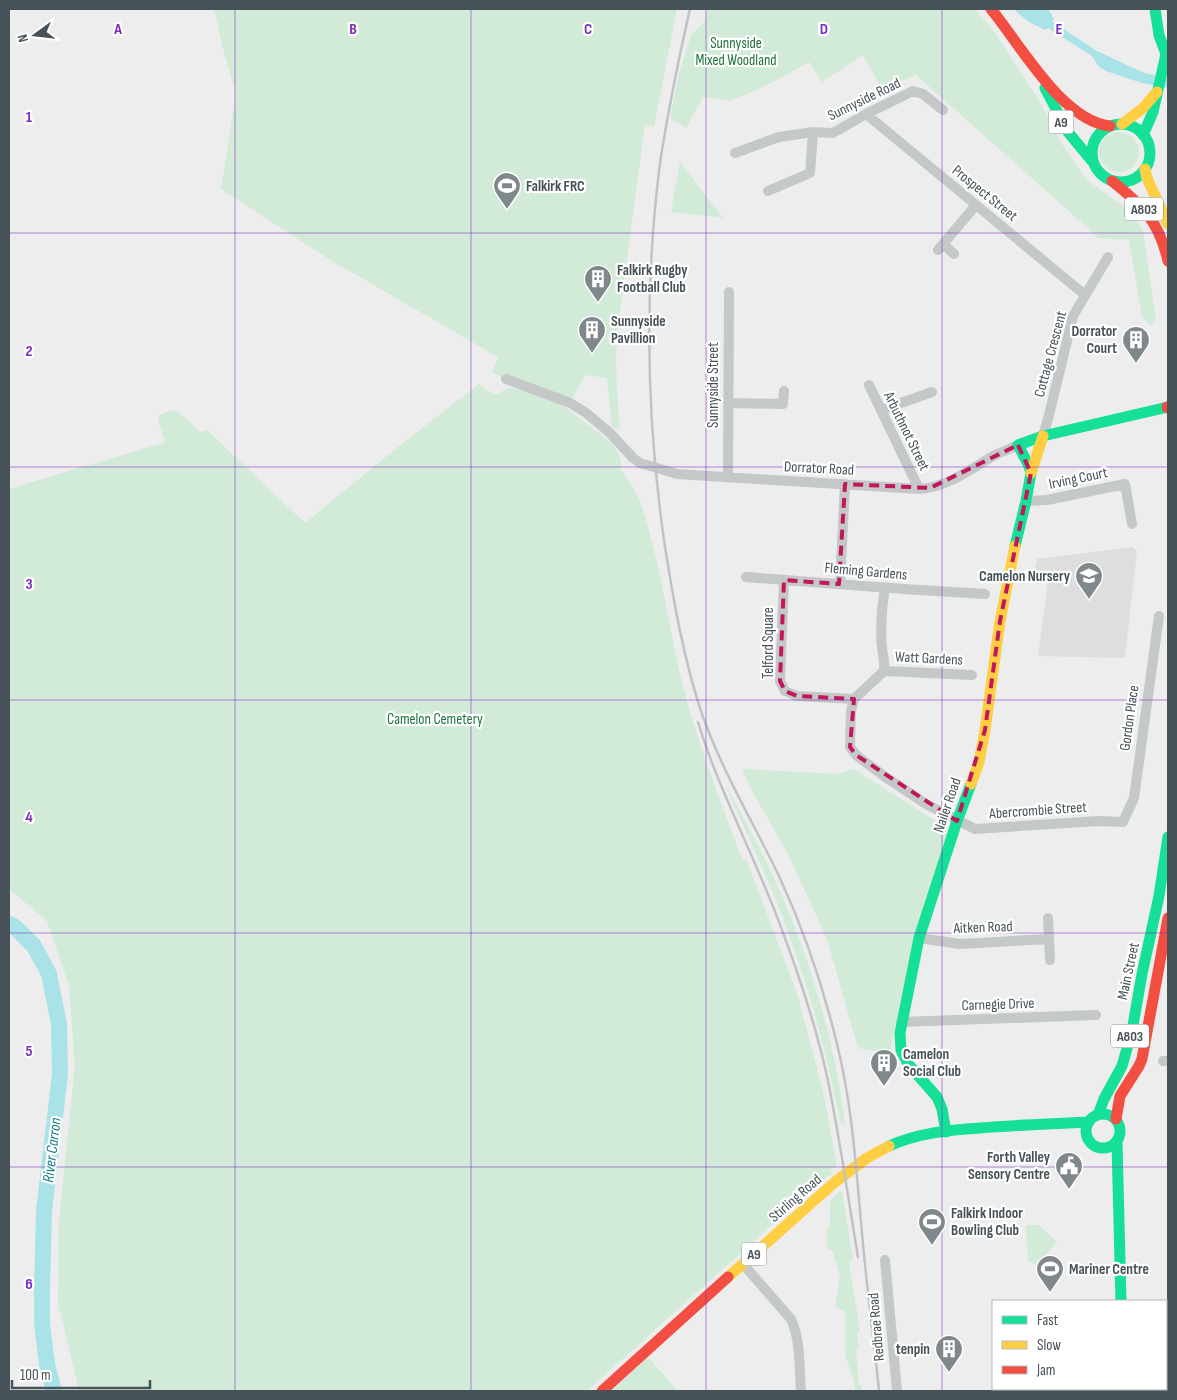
<svg xmlns="http://www.w3.org/2000/svg" width="1177" height="1400" font-family="'Sofia Sans Condensed',sans-serif">
  <style>
    .education { fill: #dfdede }
    .green { fill: #d2ebd8 }
    .water { fill: #a9e2e7 }
    .lines { fill: none; stroke-linecap: round; stroke-linejoin: round }
    .river { stroke: #a9e2e7; stroke-width: 16 }
    .street { stroke: #c4c8c9; stroke-width: 10 }
    .fast { stroke: #16e098; stroke-width: 11 }
    .slow { stroke: #ffcf43; stroke-width: 11 }
    .jam { stroke: #f24e42; stroke-width: 11 }
    .rail { stroke: #c0c2c4; stroke-width: 2.5 }
    .marked { fill: none; stroke: #c2185b; stroke-width: 4; stroke-dasharray: 10 6; stroke-linejoin: round }
    .grid { fill: none; stroke: #7b2cbf; stroke-width: 1; stroke-opacity: 0.55 }
    .labels { text-anchor: middle; stroke-width: 4.5; stroke-linejoin: round; paint-order: stroke }
    .shield { fill: #fff; stroke: #7e868a; stroke-width: 1 }
    .shield-label { font-size: 14px; font-weight: bold; fill: #465258 }
    .park-label { font-size: 15px; fill: #1d723c; stroke: #fff }
    .street-label { font-size: 15px; fill: #465258; stroke: #fff }
    .poi-label { font-size: 15px; font-weight: bold; fill: #465258; stroke: #fff; text-anchor: start }
    .water-label { font-size: 16px; font-style: italic; fill: #157e85; stroke: #fff }
    .grid-label { font-size: 16px; text-anchor: middle; font-weight: bold; fill: #7b2cbf; stroke: #fff; stroke-width: 4.5; stroke-linejoin: round; paint-order: stroke }
  </style>
  <rect width="100%" height="100%" fill="#ededed"/>
  <!-- education -->
  <path class="education" d="M1133,547L1137,551L1125,658L1038,656L1048,581L1036,577L1034,571L1037,559Z"/>
  <!-- green -->
  <path class="green" d="M214,9H677L654,126L645,125L617,333C615,365 617,396 620,428L612,427L607,378L585,375L570,403L492,373L498,357L332,261L221,189L236,94L224,53Z
    M708,9H975L993,30L1039,100L1060,141L1086,179L1128,210L1143,230L1156,320L1151,326L1142,317L1129,240L1099,238L916,75L882,89L863,55L822,82L809,62L775,81L752,92L729,101L703,97L686,128L670,118L679,73L691,35L704,22Z
    M1099 152a20 20 0 1 1 40 0a20 20 0 1 1-40 0Z
    M680,162L723,218L671,212Z
    M479,384L495,395L506,389L521,388L548,398L565,407L613,444L619,454L622,467L620,469C624,475 630,481 633,488C644,506 648,528 654,549C666,599 673,651 687,701C702,755 723,807 742,859L747,861L798,996L823,1091L837,1166L830,1170L832,1173L813,1188C738,1256 662,1323 587,1391H79L58,1302L59,1219L75,1066L69,986L47,921L9,889V489L163,443L165,440L160,427L158,416L170,410L179,412L200,432L207,430L305,523L399,446Z
    M742,769L837,774L854,769L945,827L947,835L915,937L889,1054L858,1048L827,939L788,854L752,791Z
    M726,787H727C743,817 760,847 774,878C809,954 836,1043 845,1126L840,1121C827,1055 810,990 786,927C769,879 746,833 726,787Z
    M839,1191H842L853,1259L849,1262L860,1331L857,1334L859,1348L856,1350L859,1385H861L862,1391H855L854,1381L845,1355V1312L835,1306L840,1276L833,1252L827,1248V1229L830,1224V1202Z
    M1026,1225H1039L1057,1242L1037,1265L1028,1261Z
    M648,1357L678,1391H611Z"/>
  <!-- water -->
  <path class="water" d="M1013,9H1048L1054,19L1052,21L1095,50L1144,73L1168,78V88L1142,83L1106,71L1098,66L1092,56L1048,28L1045,30L1029,22Z"/>
  <g class="lines">
    <!-- river -->
    <path class="river" d="M9,924L15,927L34,946L49,974L59,1024L60,1074L44,1211L42,1289V1324L47,1364L54,1391"/>
    <!-- street -->
    <path class="street" d="M866,114L1085,295
      M735,153L779,137L813,132L833,133L866,114L913,91L923,94L943,110
      M768,191L810,173L813,132
      M943,244L954,254
      M938,250L976,205
      M506,379L570,403L585,412L610,433L633,458L640,463L677,474L919,489C948,487 969,470 993,456C1001,452 1010,449 1018,445
      M869,385L919,489
      M728,403L783,404L784,391
      M881,410L932,392
      M1043,436L1049,415L1073,316L1108,257
      M728,478L729,292
      M1026,501L1047,500L1125,484L1132,524
      M746,577C826,583 905,590 985,594
      M784,580L780,681L785,691L797,696L854,699L884,671C885,663 883,656 882,648C880,633 882,603 885,589
      M840,584L845,484
      M884,671L972,675
      M854,699L851,711L850,747L856,755L884,776L926,804L975,829L1099,821L1123,822L1134,798L1159,616
      M1048,918L1050,960
      M919,938L960,944L1049,939
      M901,1022L1096,1015
      M1163,1061H1168
      M885,1260L897,1391
      M743,1264L791,1319C801,1341 799,1368 801,1391
      M1166,1377H1168"/>
    <!-- fast -->
    <path class="fast" d="M1045,88L1068,132L1092,161
      M1092 153a29 29 0 1 1 58 0a29 29 0 1 1-58 0Z
      M1143,135L1153,112L1166,54L1159,35L1155,9
      M1015,546L1026,501L1031,473L1029,466L1018,445L1043,436L1168,407
      M1086 1131a17 17 0 1 1 34 0a17 17 0 1 1-34 0Z
      M1098,1115L1104,1099L1122,1066L1132,1031L1142,974L1159,896L1168,837
      M946,1132L942,1109L937,1097L908,1064L901,1050L900,1033L919,938L957,821L971,784
      M1117,1142L1121,1301
      M889,1146C918,1133 949,1130 980,1128C1016,1125 1053,1124 1089,1122"/>
    <!-- slow -->
    <path class="slow" d="M1122,124L1143,108L1157,92
      M1145,169L1147,178L1168,224
      M1031,473L1043,436
      M971,784L979,762L985,730L1000,621L1015,546
      M728,1277L835,1182L867,1158L889,1146
      M1126,1389V1391"/>
    <!-- jam -->
    <path class="jam" d="M991,9C1020,44 1062,121 1110,126
      M1112,181C1143,206 1159,221 1168,261
      M1167,407L1168,408
      M1116,1119L1120,1096L1139,1066L1142,1059L1168,918
      M602,1391L728,1277"/>
    <!-- rail -->
    <path class="rail" d="M690,9C679,57 669,106 661,156C658,177 656,198 654,220C645,329 649,439 665,547C674,603 684,661 702,714C722,771 753,822 779,876C804,930 823,986 837,1044C855,1116 857,1190 865,1264C869,1306 875,1349 879,1391
      M698,722C719,791 754,855 779,922C798,972 817,1029 828,1081C840,1139 848,1198 858,1257"/>
  </g>
  <!-- marked area -->
  <path class="marked" d="M1018,445L1031,473L1000,621L985,730L957,821L856,755L850,747L854,699L797,696L785,691L780,681L784,580L839,584L845,484L930,488Z"/>
  <!-- grid -->
  <path class="grid" d="M235,9V1391M471,9V1391M706,9V1391M942,9V1391M9,233H1168M9,467H1168M9,700H1168M9,933H1168M9,1167H1168"/>
  <!-- icons -->
  <defs>
    <symbol id="stadium-pin" viewBox="-11 -11 22 30"><path d="M0 17L-7.5 6A9.5 9.5 0 1 1 7.5 6Z" fill="#80888c" stroke="#fff"/><path d="M0-5a6.5 5 0 1 0 0 10a6.5 5 0 1 0 0-10ZM-3.5-1.8h7v3.6h-7Z" fill="#fff"/></symbol>
    <symbol id="building-pin" viewBox="-11 -11 22 30"><path d="M0 17L-7.5 6A9.5 9.5 0 1 1 7.5 6Z" fill="#80888c" stroke="#fff"/><path d="M-4-6H4V6H1V3H-1V6H-4ZM-2.5-4.3h1.7v1.8h-1.7ZM.8-4.3h1.7v1.8H.8ZM-2.5-1h1.7V.8h-1.7ZM.8-1h1.7V.8H.8Z" fill="#fff"/></symbol>
    <symbol id="school-pin" viewBox="-11 -11 22 30"><path d="M0 17L-7.5 6A9.5 9.5 0 1 1 7.5 6Z" fill="#80888c" stroke="#fff"/><path d="M0-5L7-2L0 1L-7-2ZM-4 1L0 2.5L4 1V4Q0 6-4 4Z" fill="#fff"/></symbol>
    <symbol id="civic-pin" viewBox="-11 -11 22 30"><path d="M0 17L-7.5 6A9.5 9.5 0 1 1 7.5 6Z" fill="#80888c" stroke="#fff"/><path d="M-.6-6.5H3V-4.5H.6V-3L4-1V1h2V6H-6V1h2V-1L-.6-3ZM-1.2 2.5V6h2.4V2.5Z" fill="#fff"/></symbol>
  </defs>
  <g fill-rule="evenodd">
    <use href="#stadium-pin" x="491" y="170" width="32" height="43"/>
    <use href="#building-pin" x="582" y="263" width="32" height="43"/>
    <use href="#building-pin" x="576" y="314" width="32" height="43"/>
    <use href="#building-pin" x="1120" y="324" width="32" height="43"/>
    <use href="#school-pin" x="1073" y="560" width="32" height="43"/>
    <use href="#building-pin" x="868" y="1047" width="32" height="43"/>
    <use href="#civic-pin" x="1053" y="1150" width="32" height="43"/>
    <use href="#stadium-pin" x="916" y="1206" width="32" height="43"/>
    <use href="#stadium-pin" x="1034" y="1253" width="32" height="43"/>
    <use href="#building-pin" x="933" y="1333" width="32" height="43"/>
  </g>
  <g class="labels">
    <!-- shield labels -->
    <g class="shield">
      <rect x="1048.5" y="110.5" width="25" height="23" rx="4"/>
      <rect x="1125" y="197.5" width="38" height="23" rx="4"/>
      <rect x="1111" y="1024.5" width="38" height="23" rx="4"/>
      <rect x="741.5" y="1242.5" width="25" height="23" rx="4"/>
    </g>
    <g class="shield-label">
      <text x="1061" y="127">A9</text>
      <text x="1144" y="214">A803</text>
      <text x="1130" y="1041">A803</text>
      <text x="754" y="1259">A9</text>
    </g>
    <!-- park labels -->
    <g class="park-label">
      <text x="736" y="48">Sunnyside<tspan x="736" dy="17">Mixed Woodland</tspan></text>
      <text x="435" y="724">Camelon Cemetery</text>
    </g>
    <!-- street labels -->
    <g class="street-label">
      <text transform="translate(864 99) rotate(-26)" y="5">Sunnyside Road</text>
      <text transform="translate(985 193) rotate(39)" y="5">Prospect Street</text>
      <text transform="translate(1050 354) rotate(-75)" y="5">Cottage Crescent</text>
      <text transform="translate(713 385) rotate(-90)" y="5">Sunnyside Street</text>
      <text transform="translate(907 431) rotate(64)" y="5">Arbuthnot Street</text>
      <text transform="translate(819 468) rotate(3)" y="5">Dorrator Road</text>
      <text transform="translate(1078 478) rotate(-12)" y="5">Irving Court</text>
      <text transform="translate(866 571) rotate(5)" y="5">Fleming Gardens</text>
      <text transform="translate(768 643) rotate(-90)" y="5">Telford Square</text>
      <text transform="translate(929 658) rotate(3)" y="5">Watt Gardens</text>
      <text transform="translate(1129 718) rotate(-82)" y="5">Gordon Place</text>
      <text transform="translate(947 805) rotate(-71)" y="5">Nailer Road</text>
      <text transform="translate(1038 810) rotate(-4)" y="5">Abercrombie Street</text>
      <text transform="translate(983 927) rotate(-2)" y="5">Aitken Road</text>
      <text transform="translate(1128 971) rotate(-78)" y="5">Main Street</text>
      <text transform="translate(998 1004) rotate(-2)" y="5">Carnegie Drive</text>
      <text transform="translate(795 1198) rotate(-41)" y="5">Stirling Road</text>
      <text transform="translate(876 1327) rotate(-95)" y="5">Redbrae Road</text>
    </g>
    <!-- poi labels -->
    <g class="poi-label">
      <text x="526" y="191">Falkirk FRC</text>
      <text x="617" y="275">Falkirk Rugby<tspan x="617" dy="17">Football Club</tspan></text>
      <text x="611" y="326">Sunnyside<tspan x="611" dy="17">Pavillion</tspan></text>
      <text x="1117" y="336" text-anchor="end">Dorrator<tspan x="1117" dy="17">Court</tspan></text>
      <text x="1070" y="581" text-anchor="end">Camelon Nursery</text>
      <text x="903" y="1059">Camelon<tspan x="903" dy="17">Social Club</tspan></text>
      <text x="1050" y="1162" text-anchor="end">Forth Valley<tspan x="1050" dy="17">Sensory Centre</tspan></text>
      <text x="951" y="1218">Falkirk Indoor<tspan x="951" dy="17">Bowling Club</tspan></text>
      <text x="1069" y="1274">Mariner Centre</text>
      <text x="930" y="1354" text-anchor="end">tenpin</text>
    </g>
    <!-- water labels -->
    <g class="water-label">
      <text transform="translate(51 1150) rotate(-83)" y="6">River Carron</text>
    </g>
  </g>
  <g class="grid-label">
    <text x="118" y="34">A</text>
    <text x="353" y="34">B</text>
    <text x="588" y="34">C</text>
    <text x="824" y="34">D</text>
    <text x="1059" y="34">E</text>
    <text x="29" y="122">1</text>
    <text x="29" y="356">2</text>
    <text x="29" y="589">3</text>
    <text x="29" y="822">4</text>
    <text x="29" y="1056">5</text>
    <text x="29" y="1289">6</text>
  </g>
  <!-- border -->
  <rect width="1177" height="1400" fill="none" stroke="#465258" stroke-width="20"/>
  <!-- legend -->
  <rect x="992" y="1300" width="175" height="90" fill="#ffffff" stroke="#b5babc"/>
  <rect x="1002" y="1316" width="25" height="8" fill="#16e098" stroke="#b5babc"/>
  <text x="1037" y="1325" font-size="15" fill="#465258">Fast</text>
  <rect x="1002" y="1341" width="25" height="8" fill="#ffcf43" stroke="#b5babc"/>
  <text x="1037" y="1350" font-size="15" fill="#465258">Slow</text>
  <rect x="1002" y="1366" width="25" height="8" fill="#f24e42" stroke="#b5babc"/>
  <text x="1037" y="1375" font-size="15" fill="#465258">Jam</text>
  <!-- north arrow -->
  <g transform="translate(35 35) rotate(255)" stroke="#ffffff" stroke-width="4" paint-order="stroke">
  <path d="M0-4L9 19L0 12L-9 19Z" fill="#465258"/>
  <text y="-8" font-size="14" font-weight="bold" text-anchor="middle" fill="#465258">N</text>
  </g>
  <!-- scale -->
  <path d="M12 1380v8h138v-8" fill="none" stroke="#465258" stroke-width="2.5"/>
  <text x="20" y="1380" font-size="15" fill="#465258" stroke="#ffffff" stroke-width="4" paint-order="stroke">100 m</text>
</svg>
